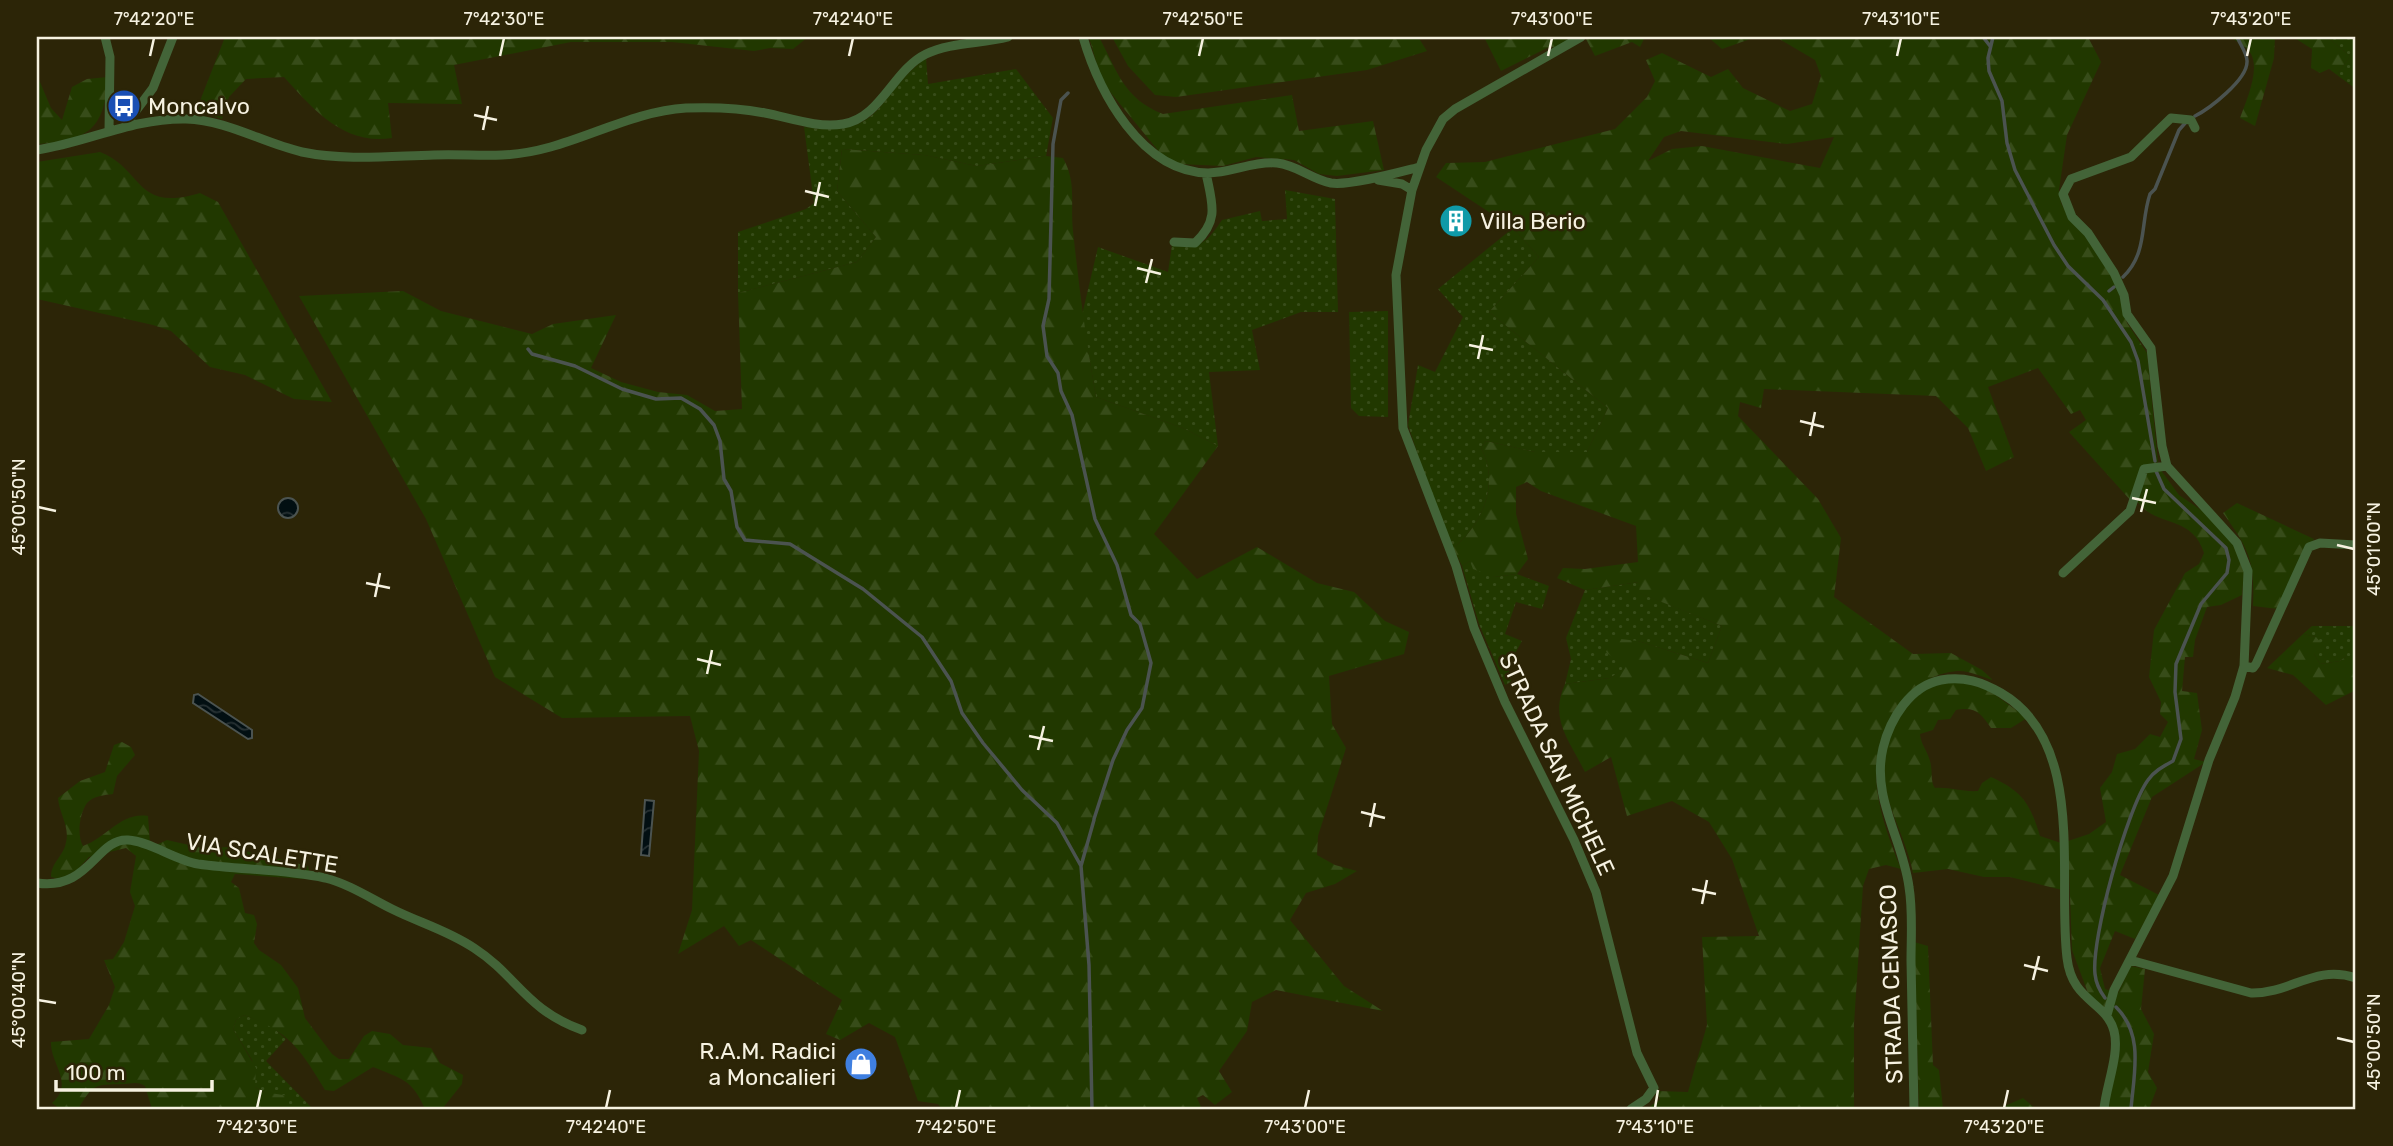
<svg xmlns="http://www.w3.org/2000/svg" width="2393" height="1146" font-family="Rubik,sans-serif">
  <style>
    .grass { fill: url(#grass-dots) }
    .forest { fill: url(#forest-firs); fill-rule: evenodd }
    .water { fill: url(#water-waves); stroke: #4b5350; stroke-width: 2 }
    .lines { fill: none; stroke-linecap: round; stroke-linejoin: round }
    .stream { stroke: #4b5350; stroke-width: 3.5 }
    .street { stroke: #436438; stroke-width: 9 }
    .ticks { fill: none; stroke: #f6f2e1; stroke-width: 2.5 }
    .labels { text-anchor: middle; stroke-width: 5; stroke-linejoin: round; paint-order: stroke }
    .poi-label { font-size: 23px; fill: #f6f2e1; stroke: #2c2507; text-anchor: start }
    .street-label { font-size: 23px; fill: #f6f2e1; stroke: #2c2507 }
    .neatline { fill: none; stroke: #f6f2e1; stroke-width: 2.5 }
    .ticks-label { font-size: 18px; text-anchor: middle; fill: #f6f2e1 }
  </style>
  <defs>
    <pattern id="grass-dots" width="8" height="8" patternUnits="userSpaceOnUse" patternTransform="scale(1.75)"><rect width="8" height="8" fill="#213800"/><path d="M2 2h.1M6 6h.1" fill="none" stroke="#374c19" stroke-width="1.8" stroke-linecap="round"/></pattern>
    <pattern id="forest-firs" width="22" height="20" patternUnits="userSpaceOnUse" patternTransform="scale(1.75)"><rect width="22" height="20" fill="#213800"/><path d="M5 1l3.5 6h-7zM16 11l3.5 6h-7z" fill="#374c19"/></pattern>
    <pattern id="water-waves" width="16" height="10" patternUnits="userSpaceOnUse" patternTransform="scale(1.75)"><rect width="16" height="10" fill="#020f12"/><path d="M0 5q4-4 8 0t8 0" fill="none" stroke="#283234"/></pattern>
  </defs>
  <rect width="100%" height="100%" fill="#2c2507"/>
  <!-- grass -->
  <path class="grass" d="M2327,37H2356V89L2337,75L2350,56Z
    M926,58L928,84L1016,69L1053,118L1046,156L977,166L924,155L842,149L837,191L876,237L857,262L738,293V232L806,209L814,203L804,127C886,138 873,98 926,58Z
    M1285,190L1335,199L1338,312H1301L1252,330L1260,370L1209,372L1218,446L1183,428L1096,397L1082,315L1098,247L1168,272L1172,245C1199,251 1208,241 1222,220L1260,211L1262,221L1287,219Z
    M1513,228L1539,257L1489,312L1608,408L1587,452H1535L1486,441L1481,448C1500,482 1483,525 1453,548L1433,500L1408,425L1418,365L1435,372L1463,317L1438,289Z
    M1388,311V417L1359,416L1351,408L1349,312Z
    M1470,561L1494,577L1517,574L1549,586L1542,609L1516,602L1505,634L1522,641L1508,666L1511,682L1505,685L1479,624L1462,566Z
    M1639,582L1640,593L1722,626L1708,663L1638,641L1626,668L1610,678L1565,684L1571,659L1566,638L1585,590Z
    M2312,626H2356V656H2346L2340,661L2320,664L2314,654L2316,637L2303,634Z
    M244,1015L270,1025L286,1039L266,1061L313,1109H269L287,1105L255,1087L252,1060L233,1029L236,1020Z"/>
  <!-- forest -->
  <path class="forest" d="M225,37H808L793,49L770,48L754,51L672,42H571L454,65L462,104L388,103L392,138C344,146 313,109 284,77L246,79L229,97L222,119L196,111Z
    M1089,37H1099C1118,72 1123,98 1163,114L1292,95L1299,131L1373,121L1384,170L1337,176L1319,174L1294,160L1256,157L1223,166L1179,164L1161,154L1102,82Z
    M1112,37H1418L1427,51L1367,70L1176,97L1155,95L1128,66Z
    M1484,37H1577L1556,50L1551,46L1501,71Z
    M1588,37H1645L1640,47L1632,42L1595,56L1586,39Z
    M1708,37H1756L1722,49Z
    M1776,37H2088L2101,62L2067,135L2059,190L2061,203L2070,219L2086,234L2115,280L2127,323L2147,353L2158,462L2152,464L2132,502L2069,432L2086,420L2080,410L2071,414L2038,368L1988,387L2014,457L1986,471L1968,428L1936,396L1764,389L1761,408L1740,402L1738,416L1818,499L1841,538L1834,597L1913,654L1951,653L1982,670L1993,680C1983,677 1968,670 1957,671C1905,676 1876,727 1876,776C1877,807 1889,840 1901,869L1886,865L1869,869L1863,886L1854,1024V1109H1652L1650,1106L1660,1100L1657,1091L1688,1092L1707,1025L1702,937L1759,936L1732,859L1709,822L1672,801L1627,816L1611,757L1585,772C1569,740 1549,719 1565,684L1610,678L1625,668L1606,652L1612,638L1638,641L1708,663L1722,626L1639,593V582L1585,590L1557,578L1563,568L1585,569L1638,562L1636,526L1541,491L1527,482L1516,487V514L1528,559L1517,574L1494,577L1473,569L1470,561L1462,566L1453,548C1483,525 1500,482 1481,448L1486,441L1535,452H1587L1608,408L1489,312L1539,257L1513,228L1436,177L1446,163L1485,162L1615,129L1647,97L1655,81L1646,60L1662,53L1711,77L1728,69L1743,88L1790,111L1812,104L1821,76L1815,60ZM1681,131L1787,144L1834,137L1820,168L1702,146L1672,149L1648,161L1664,137Z
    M2231,37H2275L2274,58L2255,126L2240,118C2246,101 2262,67 2249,51C2244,45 2236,42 2231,37Z
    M2293,37H2327L2350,56L2337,75L2329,69L2320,73L2311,68L2312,49Z
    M37,75L51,108L62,120L72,87L87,79L108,77C105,129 88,141 37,144Z
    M842,149L924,155L977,166L1046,156L1063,158C1077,183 1070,203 1073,231C1079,287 1086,341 1096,397L1183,428L1218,446L1154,534L1197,579L1257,547L1317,583L1354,592L1385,621L1409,632L1404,654L1329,676L1332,724L1346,748L1318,836L1317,855L1335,865L1357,871L1335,884L1306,893L1290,920L1344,986L1383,1011L1276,990L1252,1002L1247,1031L1219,1071L1232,1092L1215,1105L1203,1095L1197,1098L1202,1109H942L938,1104L918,1101L895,1037L869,1023L840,1040L826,1034L842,1000L751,940L739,946L724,926L678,954L692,910L699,751L690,716L562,718L495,677L426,519L299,296L403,291L441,311L532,334L553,324L616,315L591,368L621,382L658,392L687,395L715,411L742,409L738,293L857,262L876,237L837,191Z
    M100,152C144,169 134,213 200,193L218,202L332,402L294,399L245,375L210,367L171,331L153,325L37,299V162Z
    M2160,469L2179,495L2204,512L2233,543L2244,572L2242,595L2221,605L2207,607L2195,640L2193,657H2185L2182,691L2197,693L2202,730L2194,759L2206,762L2152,797L2120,875L2159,895L2135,939L2115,931L2100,968L2105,989L2118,993L2131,966L2145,969L2141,1009L2154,1034L2148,1072L2157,1088L2149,1109H2107L2119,1034L2111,1017L2088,993L2072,950L2068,841L2089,834L2106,822L2100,788L2112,772L2117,754L2135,749L2150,734L2160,737L2168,722L2160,714L2161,702L2149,677L2154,630L2185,573L2199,564L2204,553C2192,514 2155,528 2137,501L2146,472Z
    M2237,503L2314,539L2278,609L2253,606C2255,561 2249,549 2223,513Z
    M2303,634L2316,637L2322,644L2314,654L2320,664L2340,661L2346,656H2356V690L2326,705L2293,675L2267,668Z
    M1964,682L1990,691L2027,718L2011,728H1991C1981,713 1975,706 1956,710L1950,719L1938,720L1933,730L1920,734C1921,745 1927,750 1930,761C1933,770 1930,782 1935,788C1950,787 1962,792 1978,791L1982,783L1991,777C2022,791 2030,803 2040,836L2061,843L2062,890L2010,877H1984L1948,869L1913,873C1907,840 1887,810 1884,776C1881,746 1900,702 1927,688C1939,682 1951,683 1964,682Z
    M122,742L131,747L135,755L117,776L113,794C105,795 93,796 87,803C79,814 77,836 83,846C107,838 120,812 148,816L150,843L158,844L167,840L202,848L229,847L308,866L310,875L303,879L235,874L231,882L239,888L245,913L254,915L257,924L254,943L259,950L281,965L298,988L305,1018L332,1054L339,1059H349L364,1036L372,1031L390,1034L403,1045L431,1048L440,1063L463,1075L462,1084L442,1109H425C412,1079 402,1079 373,1067L334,1091L325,1090C301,1050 290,1032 244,1015L236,1020L233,1029L256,1068L255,1087L263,1092L290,1096L288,1105L269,1109H152L145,1086C136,1081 133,1084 123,1084C94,1085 94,1083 78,1109H60L52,1103C75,1083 50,1064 51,1042L89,1039L109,1005L115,987L104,960L113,959L124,942L135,906L130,892L136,856L126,848L89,857L77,870L60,879L51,877C51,862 64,856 66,842C70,827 59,813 58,798L80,781L105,772L114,745Z
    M1914,942L1928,946L1933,1065L1939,1070L1943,1109H1919Z
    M2023,1098L2036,1109H1998Z"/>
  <!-- water -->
  <path class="water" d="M278 508a10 10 0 1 1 20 0a10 10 0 1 1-20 0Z
    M198,694L252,730V738L248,739L193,703L194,695Z
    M645,800L654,801L649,856L641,855Z"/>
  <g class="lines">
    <!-- stream -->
    <path class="stream" d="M1983,37L1990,46
      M1993,37L1988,58L1989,71L2002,101L2007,143L2015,170L2054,245L2068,266L2103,300L2131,342L2138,361L2155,461
      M1068,93L1061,100L1053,144L1049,299L1043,326L1047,356L1058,373L1061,391L1072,415L1095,519L1117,565L1131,615L1140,624L1151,663L1142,708L1127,730L1113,760L1094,819
      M2195,116C2209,109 2247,80 2247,62C2248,55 2240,44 2237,37
      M2123,277C2148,253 2140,223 2150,194L2155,189L2179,130L2187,121
      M2109,291L2114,287
      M528,349L532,354L575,366L622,389L656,399L681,398L700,409L714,425L720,441L724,479L731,491L737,527L745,540L790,544L863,589L922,637L951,681L962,713L983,743L1022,790L1057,823L1081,866
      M2105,998C2099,990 2096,984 2095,974C2091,939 2127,809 2148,780C2154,771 2164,766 2173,761L2181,739L2175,692L2176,664L2201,604L2227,573L2229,560L2226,548L2164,489L2156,471
      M2116,1007C2144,1035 2134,1072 2131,1109
      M1092,1109L1089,965L1081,866L1094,820"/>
    <!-- street -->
    <path class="street" d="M105,37L110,57L109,131
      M1083,37C1099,92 1141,172 1208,173C1231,173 1253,161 1277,163C1297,165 1311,179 1331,183C1350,186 1400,172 1420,167
      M1581,37L1455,109L1443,119L1426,150L1412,190L1396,275L1403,428L1456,566L1474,628L1505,702L1574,840L1596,892L1637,1053L1654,1088L1646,1099L1631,1109
      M126,124L153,88L173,37
      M37,150C89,142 132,118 186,119C227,120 263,143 302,152C345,161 391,156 434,155C457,154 480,156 502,155C567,153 622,112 686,108C712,107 740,108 765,113C791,118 816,128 843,124C881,118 893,70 926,54C950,42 982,44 1008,37
      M1378,180L1402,184L1412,190
      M1174,242L1195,243C1220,220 1212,203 1206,173
      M2063,573L2130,511L2144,469L2167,466
      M2244,666L2253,668L2256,664L2309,547L2320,543L2356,545
      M37,883C89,891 97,838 128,840C149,841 175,860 198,864C240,870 283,869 325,878C349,884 370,898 392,909C420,923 447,930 474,948C517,976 526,1010 582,1030
      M2130,960L2251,993C2291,994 2314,964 2356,978
      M2107,1015L2114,990L2173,876L2209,760L2235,697L2244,666L2248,571L2237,543L2167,466L2162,446L2151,348L2127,314L2124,295L2114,273L2088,233L2072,217L2063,194L2071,179L2131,157L2171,118L2191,120L2195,128
      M1914,1109C1913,1060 1912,1010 1911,961C1911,937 1913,911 1909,887C1903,839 1871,798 1883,748C1890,719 1910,686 1941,680C1964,676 1982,682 2001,693C2087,743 2057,877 2067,958C2072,1002 2106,1001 2114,1031C2120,1054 2106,1086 2104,1109"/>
  </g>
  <!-- ticks -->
  <path class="ticks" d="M150,56L154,38M500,56L504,38M849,56L853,38M1199,56L1203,38M1548,56L1552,38M1897,56L1901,38M2247,56L2251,38M474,115L497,120M483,130L488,106M805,191L829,197M815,206L820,182M1137,268L1161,274M1146,283L1152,259M1469,345L1493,350M1478,359L1483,335M1800,421L1824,427M1810,436L1815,412M2132,498L2156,503M38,507L56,511M2141,512L2147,489M2337,545L2354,549M366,583L390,588M375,597L380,573M697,659L721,665M707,674L712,650M1029,736L1053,741M1038,750L1044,726M1361,812L1385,818M1370,827L1375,803M1692,889L1716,894M1702,904L1707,880M2024,965L2048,971M2033,980L2039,956M38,1000L56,1003M2337,1038L2354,1042M257,1108L261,1090M606,1108L610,1090M956,1108L960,1090M1305,1108L1309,1090M1655,1108L1658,1090M2004,1108L2008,1090"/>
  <!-- icons -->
  <defs>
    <symbol id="bus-disc" viewBox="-11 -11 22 22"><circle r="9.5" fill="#1a4fb4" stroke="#2c2507"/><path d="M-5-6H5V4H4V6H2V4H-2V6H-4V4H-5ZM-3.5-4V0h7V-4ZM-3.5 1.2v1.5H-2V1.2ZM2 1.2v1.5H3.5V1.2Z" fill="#fff"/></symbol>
    <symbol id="building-disc" viewBox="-11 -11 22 22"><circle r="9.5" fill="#0f9aa8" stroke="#2c2507"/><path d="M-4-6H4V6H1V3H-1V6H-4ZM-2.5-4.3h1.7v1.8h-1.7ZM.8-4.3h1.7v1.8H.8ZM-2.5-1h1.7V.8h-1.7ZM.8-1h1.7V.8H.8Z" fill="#fff"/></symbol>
    <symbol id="shop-disc" viewBox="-11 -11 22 22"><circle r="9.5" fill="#3f7fe0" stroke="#2c2507"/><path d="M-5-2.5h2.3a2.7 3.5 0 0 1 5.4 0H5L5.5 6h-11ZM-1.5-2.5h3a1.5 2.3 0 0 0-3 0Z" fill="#fff"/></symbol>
  </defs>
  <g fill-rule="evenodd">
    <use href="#bus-disc" x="105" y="87" width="38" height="38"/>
    <use href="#building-disc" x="1437" y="202" width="38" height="38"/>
    <use href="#shop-disc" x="842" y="1045" width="38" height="38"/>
  </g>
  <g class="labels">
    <!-- poi labels -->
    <g class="poi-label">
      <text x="148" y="114">Moncalvo</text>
      <text x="1480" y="229">Villa Berio</text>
      <text x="836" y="1059" text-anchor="end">R.A.M. Radici<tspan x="836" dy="26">a Moncalieri</tspan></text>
    </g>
    <!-- street labels -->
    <g class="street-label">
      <text transform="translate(1557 764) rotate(65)" y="8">STRADA SAN MICHELE</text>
      <text transform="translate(262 853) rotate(9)" y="8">VIA SCALETTE</text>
      <text transform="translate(1891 984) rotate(-92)" y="8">STRADA CENASCO</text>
    </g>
  </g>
  <!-- border -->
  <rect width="2393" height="1146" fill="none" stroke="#2c2507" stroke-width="77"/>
  <!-- scale -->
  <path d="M56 1080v10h156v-10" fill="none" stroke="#f6f2e1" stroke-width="3.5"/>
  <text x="66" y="1080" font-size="21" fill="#f6f2e1" stroke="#2c2507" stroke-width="5" paint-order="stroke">100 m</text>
  <rect x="38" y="38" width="2316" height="1070" class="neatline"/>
  <g class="ticks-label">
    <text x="154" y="25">7°42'20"E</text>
    <text x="504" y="25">7°42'30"E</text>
    <text x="853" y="25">7°42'40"E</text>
    <text x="1203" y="25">7°42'50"E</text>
    <text x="1552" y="25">7°43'00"E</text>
    <text x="1901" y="25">7°43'10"E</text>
    <text x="2251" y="25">7°43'20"E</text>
    <text transform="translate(19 507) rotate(-90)" y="6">45°00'50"N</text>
    <text transform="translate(2374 549) rotate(-90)" y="6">45°01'00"N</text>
    <text transform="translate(19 1000) rotate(-90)" y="6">45°00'40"N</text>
    <text transform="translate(2374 1042) rotate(-90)" y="6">45°00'50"N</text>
    <text x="257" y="1133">7°42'30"E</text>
    <text x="606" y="1133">7°42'40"E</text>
    <text x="956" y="1133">7°42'50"E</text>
    <text x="1305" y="1133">7°43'00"E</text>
    <text x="1655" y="1133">7°43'10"E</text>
    <text x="2004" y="1133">7°43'20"E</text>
  </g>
</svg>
